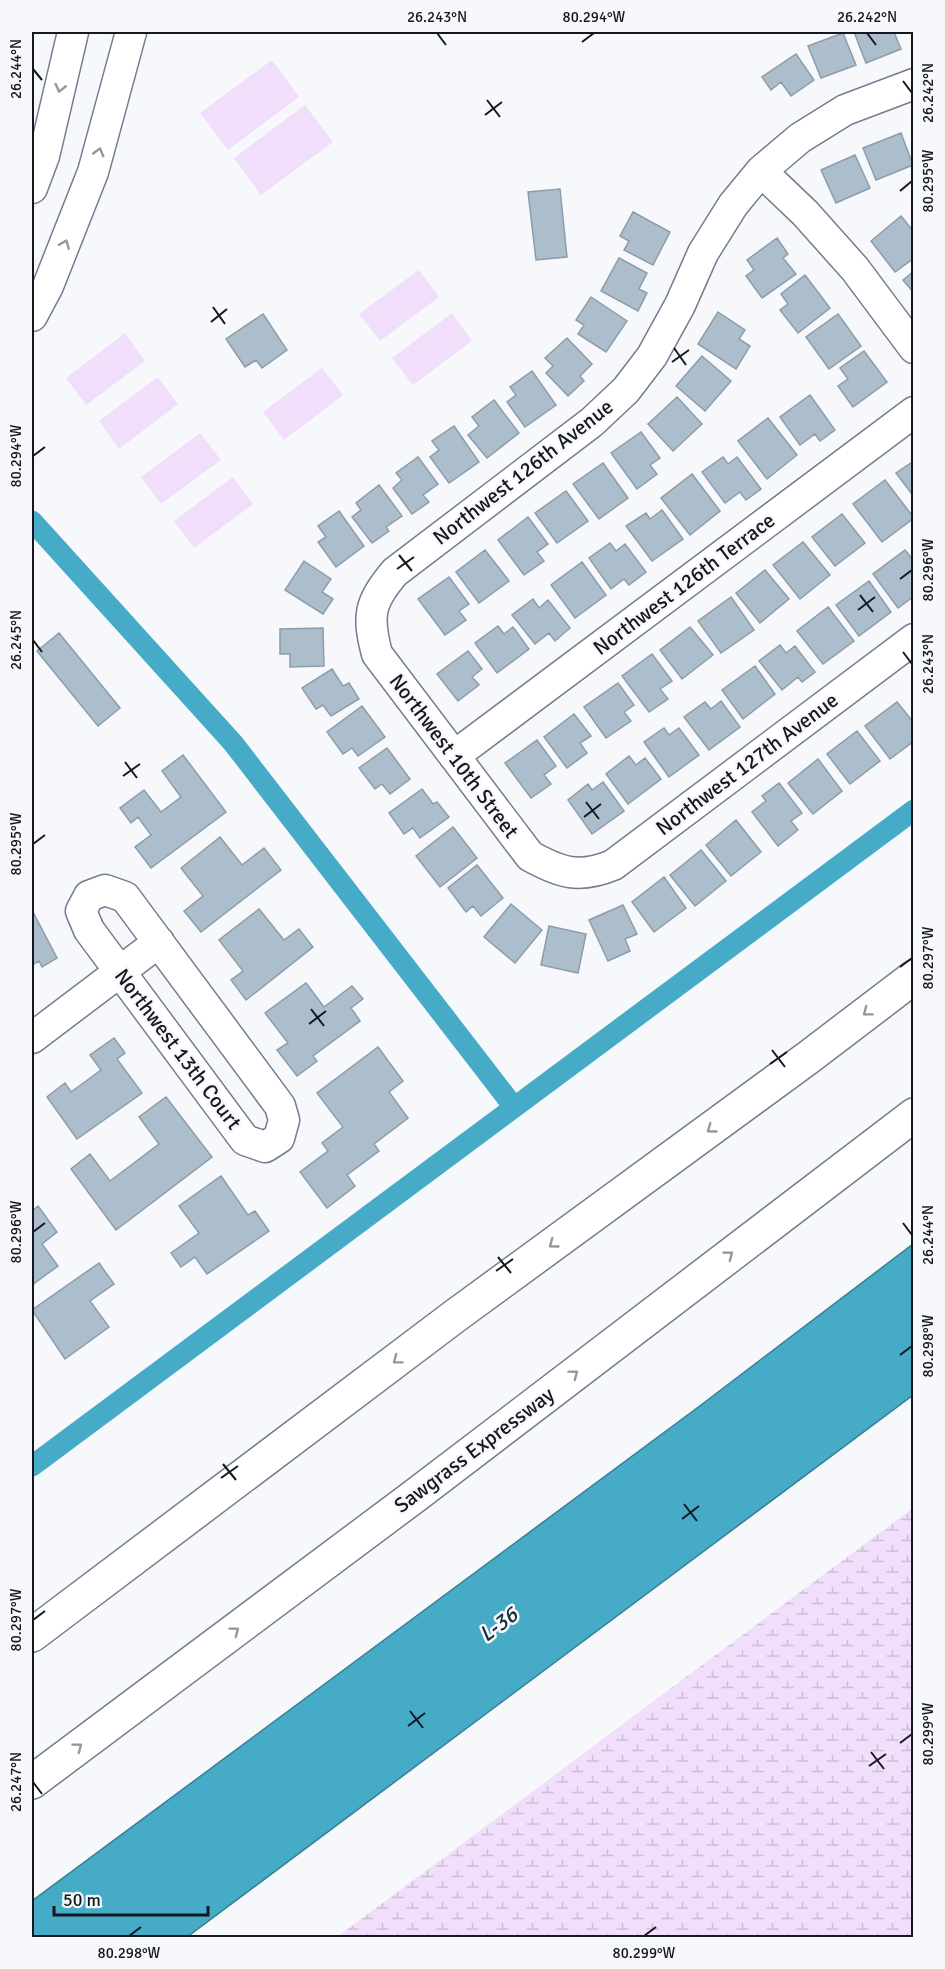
<svg xmlns="http://www.w3.org/2000/svg" width="945" height="1969" font-family="Signika,sans-serif">
  <style>
    .green { fill: #f0defa }
    .wetland { fill: url(#wetland-marsh) }
    .water { fill: #45abc7; stroke: #377f94; stroke-width: 1.5 }
    .lines { fill: none; stroke-linecap: round; stroke-linejoin: round }
    .canal { stroke: #45abc7; stroke-width: 21 }
    .building { fill: #acbecc; stroke: #8c9caa; stroke-width: 1.5 }
    .minor-casing { stroke: #747c8d; stroke-width: 33 }
    .highway-casing { stroke: #747c8d; stroke-width: 36 }
    .minor { stroke: #fff; stroke-width: 30 }
    .highway { stroke: #fff; stroke-width: 33 }
    .oneway { stroke: #96979a }
    .ticks { fill: none; stroke: #15181e; stroke-width: 2 }
    .labels { text-anchor: middle; stroke-width: 5; stroke-linejoin: round; paint-order: stroke }
    .street-label { font-size: 21px; fill: #15181e; stroke: #f7f8fc }
    .water-label { font-size: 22px; font-style: italic; fill: #162d34; stroke: #f7f8fc }
    .neatline { fill: none; stroke: #15181e; stroke-width: 2 }
    .ticks-label { font-size: 15px; text-anchor: middle; fill: #15181e }
  </style>
  <defs>
    <pattern id="wetland-marsh" width="20" height="14" patternUnits="userSpaceOnUse" patternTransform="scale(1.5)"><rect width="20" height="14" fill="#f0defa"/><path d="M1 5h8M5 5V1M11 12h8M15 12V8" fill="none" stroke="#cdbed6"/></pattern>
  </defs>
  <rect width="100%" height="100%" fill="#f7f8fc"/>
  <!-- green -->
  <path class="green" d="M272,60L299,97L228,150L200,113Z
    M305,105L333,142L261,195L234,158Z
    M419,270L439,297L380,341L359,314Z
    M452,313L472,341L413,385L392,358Z
    M125,333L145,361L86,405L66,378Z
    M322,368L343,395L284,440L263,412Z
    M158,377L178,404L119,449L99,421Z
    M200,433L221,460L161,504L141,477Z
    M233,477L253,504L194,548L174,521Z"/>
  <!-- wetland -->
  <path class="wetland" d="M913,1508V1937H337Z"/>
  <!-- water -->
  <path class="water" d="M913,1244V1395L187,1937H32V1901L697,1408Z"/>
  <g class="lines">
    <!-- canal -->
    <path class="canal" d="M32,521L233,743L514,1107
      M32,1466L914,810"/>
  </g>
  <!-- building -->
  <path class="building" d="M854,32H894L901,49L866,63Z
    M843,33L856,65L821,78L808,46Z
    M796,54L814,80L791,96L781,82L771,90L762,77Z
    M901,133L913,165L876,180L863,148Z
    M855,155L870,188L836,203L821,170Z
    M560,189L567,257L536,260L528,192Z
    M633,212L670,232L653,265L624,250L629,241L620,236Z
    M901,216L914,232V258L895,272L871,241Z
    M777,238L788,254L783,258L796,274L762,298L746,276L754,270L747,260Z
    M619,258L647,273L639,289L647,293L638,311L601,291Z
    M914,271V293L903,280Z
    M805,275L830,308L798,333L780,310L788,304L781,294Z
    M591,297L627,321L606,352L578,334L584,325L576,320Z
    M718,312L745,330L739,339L750,346L736,369L698,344Z
    M263,314L287,350L262,368L256,360L245,367L226,339Z
    M838,314L861,346L829,369L806,337Z
    M567,338L592,364L580,376L584,381L568,396L546,373L553,366L545,358Z
    M864,351L887,382L853,407L838,386L848,379L840,368Z
    M702,356L731,381L705,411L676,386Z
    M532,371L556,405L525,427L507,402L516,395L510,387Z
    M810,395L835,430L820,441L815,434L800,445L780,417Z
    M677,397L702,424L673,451L648,424Z
    M494,400L519,433L487,458L468,435L479,426L472,417Z
    M768,418L797,455L767,479L738,441Z
    M454,426L479,462L449,483L430,457L439,450L432,441Z
    M641,432L660,458L650,465L657,474L637,489L611,453Z
    M418,457L438,484L423,495L429,502L412,514L393,488L402,480L396,473Z
    M723,457L728,464L737,457L761,489L746,500L740,492L725,503L702,472Z
    M914,461V497L896,473Z
    M603,463L628,498L599,519L573,484Z
    M692,474L720,511L690,535L661,498Z
    M885,480L914,518L882,542L853,504Z
    M379,485L402,516L386,527L389,531L372,543L352,517L361,510L356,503Z
    M566,491L588,521L557,543L535,513Z
    M662,510L683,539L652,561L626,526L646,513L650,519Z
    M339,511L364,546L336,567L318,542L326,537L318,526Z
    M842,514L865,543L835,566L812,537Z
    M528,517L548,544L537,552L544,561L524,575L498,540Z
    M803,542L830,575L800,599L773,565Z
    M610,543L616,551L625,544L646,572L629,585L624,579L611,589L589,558Z
    M485,550L509,581L479,603L456,572Z
    M905,550L914,561V596L898,608L873,574Z
    M304,561L331,579L322,592L333,599L323,614L285,590Z
    M582,562L606,595L575,618L551,585Z
    M765,570L789,599L760,623L736,593Z
    M449,577L469,604L459,611L466,620L445,635L418,599Z
    M869,581L891,612L859,636L836,605Z
    M731,597L754,630L721,653L698,621Z
    M533,599L539,608L548,600L570,628L555,641L549,633L535,644L512,615Z
    M828,607L854,641L823,664L797,631Z
    M498,626L504,634L513,627L529,649L497,673L475,643Z
    M690,627L713,655L682,679L660,650Z
    M323,628L324,666L290,667V654H280V629Z
    M59,633L120,708L98,726L37,651Z
    M780,645L786,653L795,646L815,672L802,682L798,677L782,690L759,661Z
    M468,651L482,669L472,677L479,685L458,701L437,674Z
    M652,654L672,681L660,689L668,699L649,712L622,676Z
    M755,666L775,694L743,719L722,690Z
    M332,669L343,686L349,683L359,699L331,716L323,705L316,709L302,688Z
    M618,683L634,705L624,712L631,721L606,738L584,707Z
    M721,701L740,727L709,750L684,717L705,702L711,709Z
    M897,702L914,723V741L890,759L865,726Z
    M362,706L385,737L358,756L352,748L343,754L327,732Z
    M574,714L591,736L580,743L587,753L567,768L544,737Z
    M664,728L669,735L679,728L699,755L669,777L644,742Z
    M857,731L880,761L850,784L827,754Z
    M537,740L556,766L544,775L551,784L531,798L505,763Z
    M387,748L410,779L390,794L382,784L375,789L359,768Z
    M183,755L226,812L151,868L135,847L151,835L138,817L131,823L120,808L144,790L161,812L181,797L162,771Z
    M629,756L636,765L645,758L661,779L628,804L606,774Z
    M818,759L842,791L813,814L788,783Z
    M603,782L624,811L592,834L568,800L588,784L592,790Z
    M779,783L802,813L791,821L798,830L778,846L752,812L766,801L762,796Z
    M422,789L433,804L437,802L449,817L420,838L413,828L404,834L389,813Z
    M736,820L761,852L731,876L706,845Z
    M453,827L477,858L440,887L416,856Z
    M220,837L242,865L264,848L281,870L201,932L184,911L203,896L181,868Z
    M701,850L726,881L695,906L670,875Z
    M477,865L503,898L481,916L473,906L466,912L448,888Z
    M664,877L686,908L654,932L632,902Z
    M511,904L542,930L515,963L484,937Z
    M623,905L637,934L625,939L630,951L608,961L589,920Z
    M259,909L284,940L299,929L313,947L246,1000L231,980L243,971L219,940Z
    M32,910L57,958L42,967L39,961L32,965Z
    M549,926L586,934L578,973L541,965Z
    M306,983L324,1007L352,986L363,999L351,1008L360,1021L313,1056L317,1061L297,1076L277,1050L288,1043L265,1013Z
    M114,1038L125,1053L117,1059L142,1093L77,1139L47,1097L65,1083L71,1092L101,1070L90,1055Z
    M378,1047L403,1081L389,1092L408,1118L374,1144L379,1151L347,1175L355,1186L327,1208L300,1172L328,1151L322,1143L343,1127L317,1093Z
    M166,1097L212,1157L116,1230L71,1169L90,1154L110,1181L159,1144L139,1117Z
    M221,1176L248,1215L255,1211L269,1231L207,1274L195,1257L181,1267L171,1253L199,1233L179,1206Z
    M38,1206L57,1232L42,1244L58,1266L32,1285V1211Z
    M99,1263L114,1284L90,1301L109,1327L65,1359L32,1310Z"/>
  <g class="lines">
    <defs>
      <path id="minor" d="M914,84L845,110L800,138L761,171L733,205L703,253L680,305L652,356L626,390L592,422L395,572C369,602 367,616 377,654L530,856C561,873 579,879 613,865L914,639
        M761,171L805,213L855,269L914,348
        M32,188L44,156L73,32
        M32,316L48,286L93,172L131,32
        M454,756L914,412
        M105,890L125,897L280,1106L284,1120L279,1138L265,1147L245,1140L89,930L81,911L89,896Z
        M32,1038L159,942"/>
      <path id="highway" d="M32,1635L455,1316L809,1057L914,977
        M32,1782L416,1495L914,1115"/>
    </defs>
    <!-- minor casing -->
    <use href="#minor" class="minor-casing"/>
    <!-- highway casing -->
    <use href="#highway" class="highway-casing"/>
    <!-- minor -->
    <use href="#minor" class="minor"/>
    <!-- highway -->
    <use href="#highway" class="highway"/>
  </g>
  <!-- one-way arrows -->
  <defs><path id="oneway-chevron" d="M-2-3.5L2.5 0L-2 3.5" fill="none" stroke-width="1.6" stroke-linecap="round" stroke-linejoin="round" transform="scale(1.5)"/></defs>
  <g class="oneway">
    <use href="#oneway-chevron" transform="translate(60 88) rotate(103)"/>
    <use href="#oneway-chevron" transform="translate(99 152) rotate(-75)"/>
    <use href="#oneway-chevron" transform="translate(65 244) rotate(-68)"/>
    <use href="#oneway-chevron" transform="translate(867 1012) rotate(143)"/>
    <use href="#oneway-chevron" transform="translate(711 1129) rotate(144)"/>
    <use href="#oneway-chevron" transform="translate(553 1244) rotate(144)"/>
    <use href="#oneway-chevron" transform="translate(729 1255) rotate(-37)"/>
    <use href="#oneway-chevron" transform="translate(397 1360) rotate(143)"/>
    <use href="#oneway-chevron" transform="translate(574 1374) rotate(-37)"/>
    <use href="#oneway-chevron" transform="translate(235 1631) rotate(-37)"/>
    <use href="#oneway-chevron" transform="translate(78 1747) rotate(-37)"/>
  </g>
  <!-- ticks -->
  <path class="ticks" d="M437,33L446,45M867,33L876,45M582,42L594,33M33,69L42,80M903,81L912,93M487,100L500,117M485,115L502,102M900,191L912,181M213,307L225,324M211,322L227,309M674,348L686,365M672,362L689,350M33,456L45,447M399,555L412,571M397,569L414,557M900,579L912,570M860,595L873,612M858,610L875,597M33,640L42,652M903,652L912,664M125,762L137,778M123,776L140,764M586,802L599,819M584,817L601,804M33,844L45,835M900,967L912,958M311,1009L324,1026M309,1024L326,1011M772,1050L785,1067M770,1064L787,1052M903,1223L912,1235M33,1232L45,1223M498,1257L511,1273M496,1271L513,1259M900,1355L912,1346M223,1464L236,1480M221,1478L238,1466M684,1504L697,1521M682,1519L699,1506M33,1620L45,1611M410,1711L423,1728M408,1726L425,1713M900,1743L912,1734M871,1752L884,1769M869,1766L886,1754M33,1782L42,1794M129,1936L141,1927M644,1936L656,1927"/>
  <g class="labels">
    <!-- street labels -->
    <g class="street-label">
      <text transform="translate(523 472) rotate(-38)" y="7">Northwest 126th Avenue</text>
      <text transform="translate(684 584) rotate(-37)" y="7">Northwest 126th Terrace</text>
      <text transform="translate(454 756) rotate(53)" y="7">Northwest 10th Street</text>
      <text transform="translate(747 764) rotate(-37)" y="7">Northwest 127th Avenue</text>
      <text transform="translate(178 1049) rotate(53)" y="7">Northwest 13th Court</text>
      <text transform="translate(474 1450) rotate(-37)" y="7">Sawgrass Expressway</text>
    </g>
    <!-- water labels -->
    <g class="water-label">
      <text transform="translate(498 1624) rotate(-37)" y="8">L-36</text>
    </g>
  </g>
  <!-- border -->
  <rect width="945" height="1969" fill="none" stroke="#f7f8fc" stroke-width="66"/>
  <!-- scale -->
  <path d="M54 1906v9h154v-9" fill="none" stroke="#15181e" stroke-width="3"/>
  <text x="63" y="1906" font-size="18" fill="#15181e" stroke="#f7f8fc" stroke-width="4.5" paint-order="stroke">50 m</text>
  <rect x="33" y="33" width="879" height="1903" class="neatline"/>
  <g class="ticks-label">
    <text x="437" y="22">26.243°N</text>
    <text x="594" y="22">80.294°W</text>
    <text x="867" y="22">26.242°N</text>
    <text transform="translate(16 69) rotate(-90)" y="5">26.244°N</text>
    <text transform="translate(928 93) rotate(-90)" y="5">26.242°N</text>
    <text transform="translate(928 181) rotate(-90)" y="5">80.295°W</text>
    <text transform="translate(16 456) rotate(-90)" y="5">80.294°W</text>
    <text transform="translate(928 570) rotate(-90)" y="5">80.296°W</text>
    <text transform="translate(16 640) rotate(-90)" y="5">26.245°N</text>
    <text transform="translate(928 664) rotate(-90)" y="5">26.243°N</text>
    <text transform="translate(16 844) rotate(-90)" y="5">80.295°W</text>
    <text transform="translate(928 958) rotate(-90)" y="5">80.297°W</text>
    <text transform="translate(16 1232) rotate(-90)" y="5">80.296°W</text>
    <text transform="translate(928 1235) rotate(-90)" y="5">26.244°N</text>
    <text transform="translate(928 1346) rotate(-90)" y="5">80.298°W</text>
    <text transform="translate(16 1620) rotate(-90)" y="5">80.297°W</text>
    <text transform="translate(928 1734) rotate(-90)" y="5">80.299°W</text>
    <text transform="translate(16 1782) rotate(-90)" y="5">26.247°N</text>
    <text x="129" y="1958">80.298°W</text>
    <text x="644" y="1958">80.299°W</text>
  </g>
</svg>
